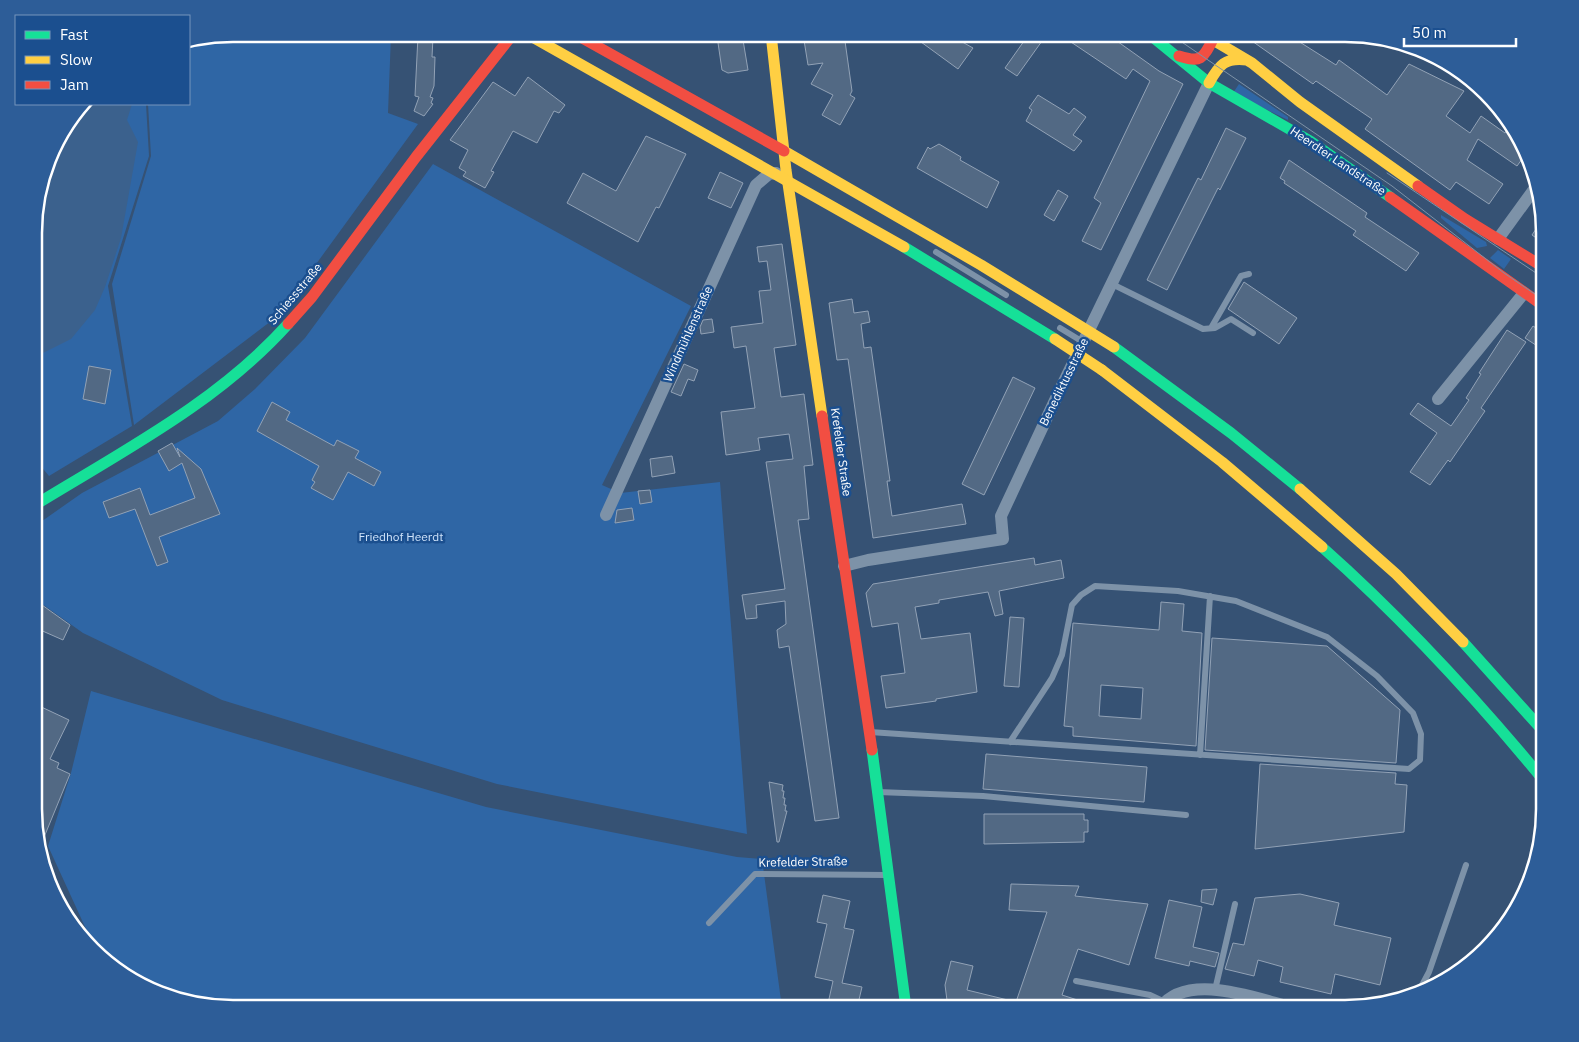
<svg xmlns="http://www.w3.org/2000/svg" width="1579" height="1042" font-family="'IBM Plex Sans',sans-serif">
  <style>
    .green { fill: #2f66a5 }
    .water { fill: #3b618d }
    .building { fill: #526984; stroke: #92a2b6; fill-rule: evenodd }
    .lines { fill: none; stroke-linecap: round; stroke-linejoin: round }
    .lane { stroke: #7d92a8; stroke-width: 6 }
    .street { stroke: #7d92a8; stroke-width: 12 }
    .fast { stroke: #16e098; stroke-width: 11 }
    .slow { stroke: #ffcf43; stroke-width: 11 }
    .jam { stroke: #f24e42; stroke-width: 11 }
    .tram { stroke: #7e92a7; stroke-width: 1 }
    .slow-bridge { stroke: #ffcf43; stroke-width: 11 }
    .jam-bridge { stroke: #f24e42; stroke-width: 11 }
    .labels { text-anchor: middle; stroke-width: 5; stroke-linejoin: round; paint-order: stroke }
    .street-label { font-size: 12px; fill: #fff; stroke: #1b4f8f }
    .park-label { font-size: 12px; fill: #cfe3fa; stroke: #1b4f8f }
    .rim { fill: none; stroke: #fff; stroke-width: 2.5 }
  </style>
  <rect width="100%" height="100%" fill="#365274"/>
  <!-- green -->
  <path class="green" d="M234,34H395L391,35L388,113L418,124L279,315L134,425L112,284L151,156L148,104H189V43Z
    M1239,84L1288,117V120L1233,93Z
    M86,104H146L149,156L108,286L132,426L49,476L35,459V208L55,145Z
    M433,164L691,306L602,485L620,493L720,482L747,834L497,784L222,700L83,633L35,599V526L82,493L218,421L255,389L305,338Z
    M1441,215L1486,242L1487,246L1477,248L1441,218Z
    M1498,250L1511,259L1504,269L1490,258Z
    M91,691L486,807L737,857L762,859L782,1008H234L170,998L122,974L92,942L48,846L71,773Z"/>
  <!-- water -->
  <path class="water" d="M86,104H132L127,120L138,142L121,238L105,287L95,310L71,339L35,357V208L55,145Z"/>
  <!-- building -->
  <path class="building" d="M721,34H742L748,70L728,73L722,70L717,36Z
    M803,34H844L852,91L850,95L855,98L840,125L822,115L833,95L811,84L823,63L808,65Z
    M927,34H948L973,48L958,69L921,42Z
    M1029,34H1047L1017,76L1005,68Z
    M1059,34H1107L1159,71L1183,84L1101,250L1082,241L1101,203L1094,198L1150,81L1133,69L1126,79Z
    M1242,34H1287L1336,65L1339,60L1387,95L1409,64L1464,91L1446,116L1470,133L1481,116L1505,133L1510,125L1519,134L1525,155L1517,166L1478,139L1467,160L1503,184L1489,204L1456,182L1450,190L1365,129L1372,119L1316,81L1313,84Z
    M418,36L433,37L432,57H435L434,86L430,97L433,98L431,103L433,104L424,116L414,111L419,97L415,96Z
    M528,77L565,105L559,113L554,111L537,143L513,131L491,171L494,172L485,188L463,176L466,172L459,168L468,150L450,140L493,82L515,96Z
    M1038,95L1069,114L1074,108L1086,117L1073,135L1082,141L1074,151L1026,121L1032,110L1029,108Z
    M1226,128L1246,138L1220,190L1218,188L1167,290L1147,280L1198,178L1201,180Z
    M646,136L686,154L659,208L656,207L638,242L567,203L583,173L616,191Z
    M939,144L961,157L960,160L999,182L987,208L917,168L928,147L930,149Z
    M1289,160L1367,213L1365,217L1419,253L1406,271L1353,235L1356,231L1284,183L1285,181L1280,178Z
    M720,172L743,183L731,208L708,198Z
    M1058,190L1068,196L1054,221L1044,215Z
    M1544,217L1545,221V244L1532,235Z
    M782,244L796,345L774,348L781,397L804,394L813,465L804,466L809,519L798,520L839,818L815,821L789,646L779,648L777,630L786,624L785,601L756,605L757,618L746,619L742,595L785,589L766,462L793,459L789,434L758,438L760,450L726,455L721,412L755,408L746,346L734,348L731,327L763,323L759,291L771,290L767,261L759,262L757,247Z
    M1244,282L1297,318L1279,344L1228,309Z
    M852,299L854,313L868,311L870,322L861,324L864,348L871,347L890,481H887L892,516L962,504L966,524L873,538L848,359L837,360L829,303Z
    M712,319L714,332L701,334L700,327L703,320Z
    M1533,326L1545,334V351L1525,338Z
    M1507,330L1526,342L1481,408L1485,411L1450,462L1448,460L1430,485L1410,472L1437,433L1410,414L1418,403L1451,426L1469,400L1466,398L1481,374L1479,373Z
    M684,364L698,370L694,381L688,379L681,396L671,392Z
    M89,366L111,370L105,404L83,399Z
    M1013,377L1035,388L984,495L962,484Z
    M272,402L290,412L286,420L334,446L337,440L359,451L355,458L381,472L374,486L348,472L333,500L311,488L315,482L312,480L319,466L257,431Z
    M172,443L180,457L177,448L201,469L220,514L159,537L168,562L157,566L135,509L109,518L103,502L140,488L150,515L195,498L182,463L169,471L158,451Z
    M672,456L675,473L652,477L650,459Z
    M650,490L652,502L640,504L638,491Z
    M632,508L634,520L615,523L617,510Z
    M1034,558L1035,565L1061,560L1064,578L999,591L1003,614L995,616L988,592L939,600V603L915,607L921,639L970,633L977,692L936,699V701L886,708L881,676L905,673L898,623L872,627L866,593L873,584Z
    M1161,602L1184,604L1182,631L1202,633L1196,746L1073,736V727L1064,726L1073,623L1159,630ZM1101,685L1143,688L1141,719L1099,716Z
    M42,605L70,625L63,640L38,629L40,623L35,618Z
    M1010,617L1024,618L1019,687L1004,686Z
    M1212,638L1327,646L1400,710L1396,763L1205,750Z
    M35,704L69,720L50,759L59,763L57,768L70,774L40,847L35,834Z
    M986,754L1147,767L1144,802L983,789Z
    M1260,764L1396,773L1395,784L1407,785L1404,832L1255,849Z
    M769,782L783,785L782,791H784L783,798H785L784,805H786L785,811H787L779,842H777Z
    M984,814H1084V820H1088V832H1084V842L984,844Z
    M1011,884L1079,886L1075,896L1148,904L1129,965L1078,949L1062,995L1093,1005V1008H948L945,985L951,961L973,966L967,990L1016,1002L1047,912L1009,910Z
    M1217,889L1213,905L1201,902L1202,890Z
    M1300,894L1339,903L1334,925L1391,938L1380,985L1335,974L1331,994L1280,982L1283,967L1258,960L1254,976L1225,969L1233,943L1244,945L1255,898Z
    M823,895L850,901L844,928L854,930L842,983L862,987L857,1008H827L833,981L815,977L827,924L817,922Z
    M1169,900L1202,907L1193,947L1219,953L1215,967L1190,961L1189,966L1155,958Z"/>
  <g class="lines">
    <!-- lane -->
    <path class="lane" d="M936,252L1006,295
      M1112,284L1203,329L1215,328L1231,319L1253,333
      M1060,328L1083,342
      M1211,328L1241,276L1249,274
      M870,732L1409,769L1420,760L1421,734L1413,713L1377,676L1327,637L1236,601L1178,591L1095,586L1081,595L1072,605L1062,655L1052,678L1010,742
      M1200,755L1210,596
      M878,792L983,796L1186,815
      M709,923L755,874L887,875
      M1076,981L1150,995L1165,1002
      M1420,989L1429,972L1466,865
      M1215,990L1235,904"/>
    <!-- street -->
    <path class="street" d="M1498,239L1535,188
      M1438,399L1524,293
      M606,515L756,185L769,174L776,173
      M844,566L868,560L1003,539L1001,516L1057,396L1209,83
      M1160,1008C1187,971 1257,999 1294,1008"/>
    <!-- fast -->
    <path class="fast" d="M1149,34L1209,83L1310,141L1390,197
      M904,247L1055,339
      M1114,347L1231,433L1300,489
      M35,505C123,451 218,402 288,324
      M1322,547C1403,619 1476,698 1545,782
      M1463,642L1545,733
      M872,750L906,1008"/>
    <!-- slow -->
    <path class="slow" d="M771,34L786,170L822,416
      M1203,34L1252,63L1300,102L1418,186
      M1209,83C1219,65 1225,57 1247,60
      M1102,370L1222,462L1322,547
      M1300,489L1396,574L1463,642"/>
    <!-- jam -->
    <path class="jam" d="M1179,56C1201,63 1203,59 1213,39
      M1418,186L1465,219L1545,268
      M1390,197L1545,307
      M288,324L312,297L416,157L513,34
      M822,416L872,750"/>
    <!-- tram -->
    <path class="tram" d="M1170,34L1392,186L1504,273L1545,301
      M1387,173L1545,279"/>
    <!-- slow-bridge -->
    <path class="slow-bridge" d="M527,34L904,247
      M784,151L981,265L1114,347
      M1055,339L1102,370"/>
    <!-- jam-bridge -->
    <path class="jam-bridge" d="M575,34L784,151"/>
  </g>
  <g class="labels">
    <!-- street labels -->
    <g class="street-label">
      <text transform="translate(1338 161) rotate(34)" y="4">Heerdter Landstraße</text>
      <text transform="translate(295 294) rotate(-50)" y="4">Schiessstraße</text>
      <text transform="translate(688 334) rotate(-66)" y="4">Windmühlenstraße</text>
      <text transform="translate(1064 382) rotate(-64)" y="4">Benediktusstraße</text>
      <text transform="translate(841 452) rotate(82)" y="4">Krefelder Straße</text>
      <text transform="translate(803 862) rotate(-1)" y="4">Krefelder Straße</text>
    </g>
    <!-- park labels -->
    <g class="park-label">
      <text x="401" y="541">Friedhof Heerdt</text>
    </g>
  </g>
  <!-- crop -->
  <path d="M0 0H1579V1042H0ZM233 42H1345A191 191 0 0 1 1536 233V809A191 191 0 0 1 1345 1000H233A191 191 0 0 1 42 809V233A191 191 0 0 1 233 42Z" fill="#2d5d98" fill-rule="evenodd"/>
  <path class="rim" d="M233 42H1345A191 191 0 0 1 1536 233V809A191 191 0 0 1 1345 1000H233A191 191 0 0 1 42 809V233A191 191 0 0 1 233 42Z"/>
  <!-- legend -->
  <rect x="15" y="15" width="175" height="90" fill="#1b4f8f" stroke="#7695bc"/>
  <rect x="25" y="31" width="25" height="8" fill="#16e098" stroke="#7695bc"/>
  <text x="60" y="40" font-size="15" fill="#ffffff">Fast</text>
  <rect x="25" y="56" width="25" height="8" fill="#ffcf43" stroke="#7695bc"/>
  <text x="60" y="65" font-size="15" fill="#ffffff">Slow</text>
  <rect x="25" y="81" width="25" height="8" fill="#f24e42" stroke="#7695bc"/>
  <text x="60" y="90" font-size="15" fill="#ffffff">Jam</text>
  <!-- scale -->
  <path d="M1404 38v8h112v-8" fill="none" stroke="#ffffff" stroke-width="2.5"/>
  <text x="1412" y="38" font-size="15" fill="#ffffff" stroke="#1b4f8f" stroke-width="4" paint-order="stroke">50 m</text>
</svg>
